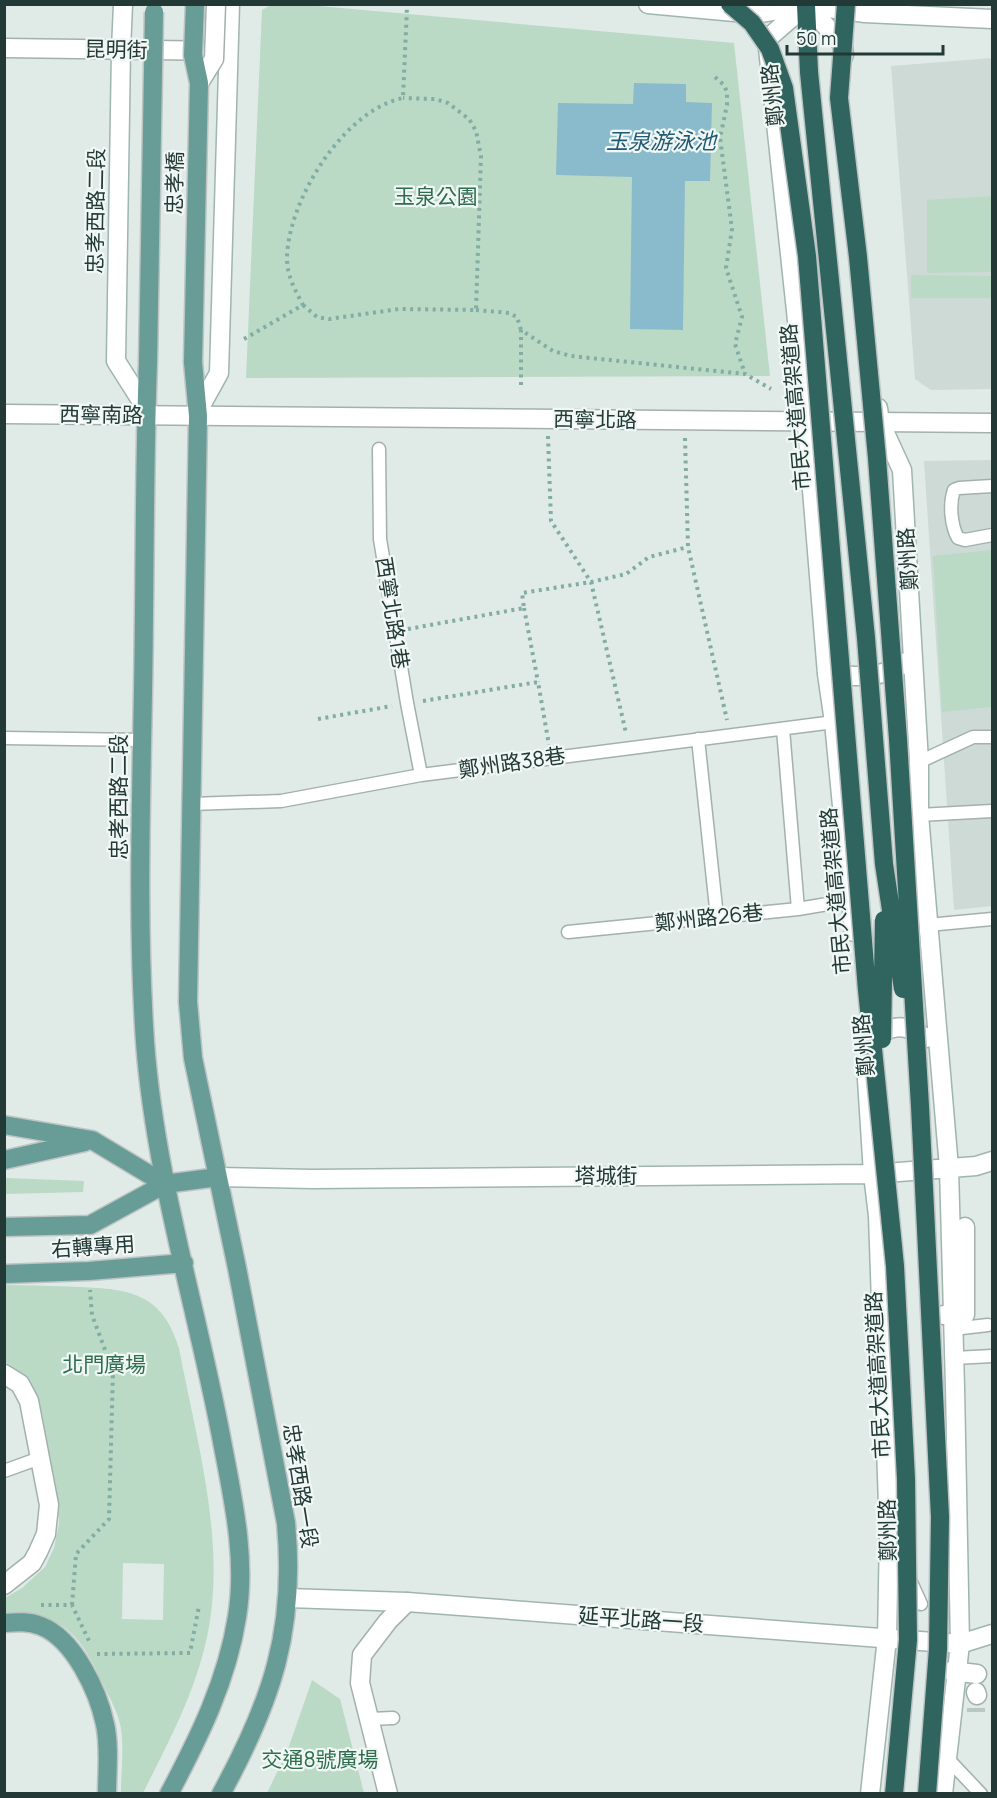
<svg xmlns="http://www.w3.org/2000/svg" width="997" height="1798" font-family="Manrope,'Noto Sans TC',sans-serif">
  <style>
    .built { fill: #cedad6 }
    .green { fill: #badac6; fill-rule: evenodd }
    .water { fill: #8abbcd }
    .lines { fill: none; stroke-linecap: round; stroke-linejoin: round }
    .street-tunnel { stroke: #bac7c4; stroke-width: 18; stroke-dasharray: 18 9; stroke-linecap: butt }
    .lane-casing { stroke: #a3b1ae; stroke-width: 15 }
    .street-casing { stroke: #a3b1ae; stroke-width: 21 }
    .secondary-casing { stroke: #a0b5b0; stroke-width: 21 }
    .primary-casing { stroke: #bdc4c3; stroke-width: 21 }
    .highway-casing { stroke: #bdc4c3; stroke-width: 21 }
    .path { stroke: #82aca4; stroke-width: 4; stroke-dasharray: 3 4.5; stroke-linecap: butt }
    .lane { stroke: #fff; stroke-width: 12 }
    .street { stroke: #fff; stroke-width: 18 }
    .secondary { stroke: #fff; stroke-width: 18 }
    .primary { stroke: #679d96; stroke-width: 18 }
    .highway { stroke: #2f645f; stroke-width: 18 }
    .street-bridge-casing { stroke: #a3b1ae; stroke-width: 21; stroke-linecap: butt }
    .primary-bridge-casing { stroke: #bdc4c3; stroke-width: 21; stroke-linecap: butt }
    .highway-bridge-casing { stroke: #bdc4c3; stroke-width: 21; stroke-linecap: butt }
    .street-bridge { stroke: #fff; stroke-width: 18 }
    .primary-bridge { stroke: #679d96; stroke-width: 18 }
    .highway-bridge { stroke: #2f645f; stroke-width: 18 }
    .labels { text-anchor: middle; stroke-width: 4.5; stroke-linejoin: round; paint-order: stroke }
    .street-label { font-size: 21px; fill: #223936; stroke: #f0f7f4 }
    .park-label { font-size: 21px; fill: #2e6e4e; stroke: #f0f7f4 }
    .water-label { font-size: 22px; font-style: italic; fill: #1f5a72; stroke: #f0f7f4 }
  </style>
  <rect width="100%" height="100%" fill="#e0eae7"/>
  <!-- built -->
  <path class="built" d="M992,58V389L931,390L915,379L891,66Z
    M992,460V906L954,910L924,461Z"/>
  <!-- green -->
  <path class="green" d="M271,5H307L734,43L770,376L246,378L262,10Z
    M992,196V272L927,273V200Z
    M911,275L992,276V298H911Z
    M992,550V707L942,712L933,556Z
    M5,1178L84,1181L83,1192L5,1194Z
    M5,1285C29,1285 54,1286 79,1287C130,1289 162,1293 179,1348C197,1444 229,1549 205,1646C192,1699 167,1745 143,1793H121C121,1772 124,1750 121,1729C119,1714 110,1699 104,1686C82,1637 62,1610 5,1613V1598L22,1588L45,1567L54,1548L59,1524L58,1506L47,1449L5,1366ZM123,1563L164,1564L163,1620L122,1619Z
    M312,1680L340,1699L364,1793H267L287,1752Z"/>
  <!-- water -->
  <path class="water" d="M634,83L686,84V102L712,103L710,181H685L683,330L630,329L632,177L556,175L558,103L633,104Z"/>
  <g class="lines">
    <!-- street-tunnel -->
    <path class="street-tunnel" d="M976,1712V1708"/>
    <defs>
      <path id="lane" d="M379,449L380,539L407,703L421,775
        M992,486L959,488L954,490C949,504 951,526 958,538L965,540L992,535
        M783,729L798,909
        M4,738L142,740
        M698,739L717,917
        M919,762L973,737H992
        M191,804L281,801L421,775L834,722
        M919,815L992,811
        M928,925L992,919
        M568,932L798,909L851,900
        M953,1329L988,1325
        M954,1358L992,1356
        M4,1471L40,1458
        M891,1538L921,1604
        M370,1719L393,1718
        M947,1758L981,1794"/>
      <path id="street" d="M4,48L228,51
        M4,414L992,423
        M943,1315H965V1227
        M4,1374L20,1384L29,1401L49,1505L46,1534L38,1552L32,1563L4,1585
        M951,1671L977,1674
        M976,1692L977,1695
        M388,1794L360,1683L362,1655L388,1621L407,1602"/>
      <path id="secondary" d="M123,4L121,50L116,361L147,410
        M648,4L756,14L806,5L865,13L992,19
        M806,4L843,45L844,55
        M806,5L767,39L802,367L827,674L834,722L854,932
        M878,408L880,422L902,470L919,762V815L949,1168L955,1387L960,1644L943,1794
        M198,411L219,373L230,4
        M827,674C852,677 885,679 906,662
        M873,1043C888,1022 907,1024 926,1038
        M866,1064L873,1174L878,1216L889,1534L887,1638L870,1794
        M218,1177L313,1179L873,1174L976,1166L992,1161
        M288,1598L407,1602L960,1644L992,1634"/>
      <path id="primary" d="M148,362C144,472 145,582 143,691C141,808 137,925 145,1042C155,1176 196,1305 221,1436C232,1495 247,1556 237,1617C227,1681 199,1737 169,1794
        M193,362L198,416L188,1002L193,1058L237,1268L286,1523C296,1630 272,1701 221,1794
        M4,1125L92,1140L165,1184
        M4,1160L85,1142
        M4,1227L90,1225L165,1184L218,1177
        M4,1274L89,1271L184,1263
        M4,1623C17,1622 29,1621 41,1626C74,1639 98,1691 105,1724C110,1746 107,1771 107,1794"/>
      <path id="highway" d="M806,5L809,72"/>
    </defs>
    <!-- lane casing -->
    <use href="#lane" class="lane-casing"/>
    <!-- street casing -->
    <use href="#street" class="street-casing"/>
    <!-- secondary casing -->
    <use href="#secondary" class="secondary-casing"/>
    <!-- primary casing -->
    <use href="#primary" class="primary-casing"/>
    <!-- highway casing -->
    <use href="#highway" class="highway-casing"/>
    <!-- path -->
    <path class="path" d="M715,77L724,85L727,92V105L720,138L732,229L726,268L742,317L735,344L745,374
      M303,305L317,317L329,319L399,309L476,310L481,156L476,131L469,119L448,103L435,99L403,98
      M476,310L509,313L517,317L521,330
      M244,339L303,305C295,290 287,276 287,258C288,200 344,110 403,98L407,7
      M521,385V330L553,351L571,356L745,374L771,389
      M548,436L551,521L591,582L626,733
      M685,438L688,547L727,720
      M524,608L538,682
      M408,629L524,608L522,593L591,582L626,574L649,557L688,547
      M423,701L538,682L549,745
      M318,719L392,706
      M41,1605H72L89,1641
      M72,1605L76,1554L109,1519L113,1371L92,1315L90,1290
      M97,1654L190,1653L199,1606"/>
    <!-- lane -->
    <use href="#lane" class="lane"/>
    <!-- street -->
    <use href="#street" class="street"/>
    <!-- secondary -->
    <use href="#secondary" class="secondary"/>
    <!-- primary -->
    <use href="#primary" class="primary"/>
    <!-- highway -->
    <use href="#highway" class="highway"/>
    <defs>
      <path id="street-bridge" d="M199,83L214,59L216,4"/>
      <path id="primary-bridge" d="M148,362L154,12
        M193,362L199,83L193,55L195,4"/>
      <path id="highway-bridge" d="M730,4L752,23L770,49L784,88L807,256L867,990L895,1266L906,1479L908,1640L894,1794
        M846,4L839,98L858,257L877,458L898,739L920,1106L940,1517L938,1649L927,1794
        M809,72L866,638L884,864L903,989
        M882,1039L884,920"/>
    </defs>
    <!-- street-bridge casing -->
    <use href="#street-bridge" class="street-bridge-casing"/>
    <!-- primary-bridge casing -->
    <use href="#primary-bridge" class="primary-bridge-casing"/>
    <!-- highway-bridge casing -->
    <use href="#highway-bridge" class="highway-bridge-casing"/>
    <!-- street-bridge -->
    <use href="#street-bridge" class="street-bridge"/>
    <!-- primary-bridge -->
    <use href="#primary-bridge" class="primary-bridge"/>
    <!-- highway-bridge -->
    <use href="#highway-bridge" class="highway-bridge"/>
  </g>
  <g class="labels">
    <!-- street labels -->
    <g class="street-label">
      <text transform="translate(116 50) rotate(1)" y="7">昆明街</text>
      <text transform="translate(773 95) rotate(-96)" y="7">鄭州路</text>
      <text transform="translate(175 183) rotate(-89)" y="7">忠孝橋</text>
      <text transform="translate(96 211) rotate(-89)" y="7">忠孝西路二段</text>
      <text transform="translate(796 407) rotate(-95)" y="7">市民大道高架道路</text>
      <text transform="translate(101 415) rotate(1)" y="7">西寧南路</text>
      <text transform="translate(595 420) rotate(1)" y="7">西寧北路</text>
      <text transform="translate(908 559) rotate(-94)" y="7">鄭州路</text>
      <text transform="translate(392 613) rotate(81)" y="7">西寧北路1巷</text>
      <text transform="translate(512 763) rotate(-8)" y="7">鄭州路38巷</text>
      <text transform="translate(119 797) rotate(-90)" y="7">忠孝西路二段</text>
      <text transform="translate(836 891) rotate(-95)" y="7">市民大道高架道路</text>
      <text transform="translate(709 918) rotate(-6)" y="7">鄭州路26巷</text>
      <text transform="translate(864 1045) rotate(-95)" y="7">鄭州路</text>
      <text x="606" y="1183">塔城街</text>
      <text transform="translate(93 1247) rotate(-4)" y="7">右轉專用</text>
      <text transform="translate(878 1375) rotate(-93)" y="7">市民大道高架道路</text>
      <text transform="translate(300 1486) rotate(81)" y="7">忠孝西路一段</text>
      <text transform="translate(888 1530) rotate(-91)" y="7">鄭州路</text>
      <text transform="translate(641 1620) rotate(4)" y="7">延平北路一段</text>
    </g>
    <!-- park labels -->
    <g class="park-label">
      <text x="436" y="204">玉泉公園</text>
      <text x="104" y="1372">北門廣場</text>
      <text x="320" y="1767">交通8號廣場</text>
    </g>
    <!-- water labels -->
    <g class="water-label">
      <text x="661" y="149">玉泉游泳池</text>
    </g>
  </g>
  <!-- border -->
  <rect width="997" height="1798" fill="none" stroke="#223936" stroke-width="12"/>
  <!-- scale -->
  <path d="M787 45v9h156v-9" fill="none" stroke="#223936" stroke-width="3"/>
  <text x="796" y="45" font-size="18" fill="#223936" stroke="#f0f7f4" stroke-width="4.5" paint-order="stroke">50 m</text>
</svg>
